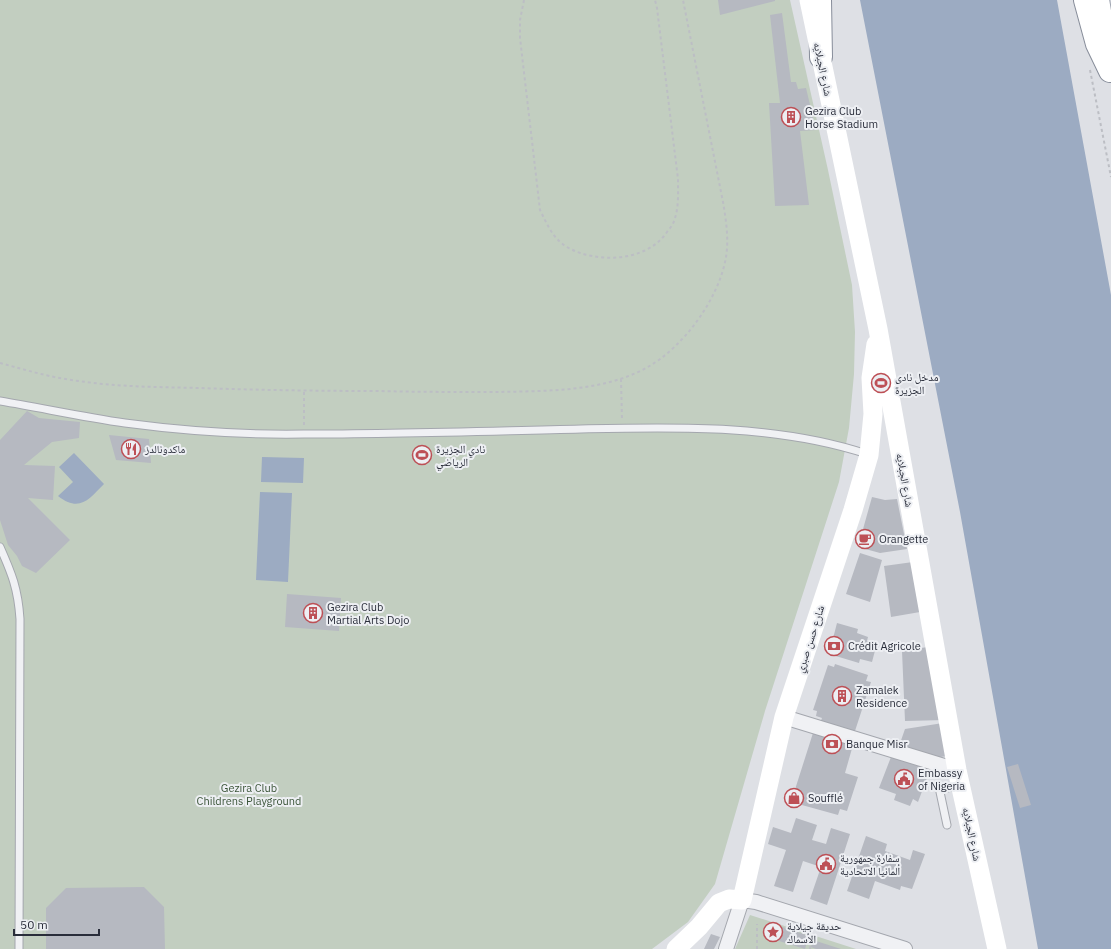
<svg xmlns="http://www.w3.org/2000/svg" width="1111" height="949" font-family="'IBM Plex Sans','Noto Naskh Arabic',sans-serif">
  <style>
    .green { fill: #c2cec0 }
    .water { fill: #9cabc2 }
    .building { fill: #b6b9c1 }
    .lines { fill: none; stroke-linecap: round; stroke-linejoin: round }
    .lane-casing { stroke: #a4a7ae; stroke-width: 9 }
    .street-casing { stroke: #a4a7ae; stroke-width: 16 }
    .primary-casing { stroke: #9ea4b0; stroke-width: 24 }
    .highway-casing { stroke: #878d9a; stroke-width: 24 }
    .path { stroke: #bcbec4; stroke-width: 2; stroke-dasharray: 3 3; stroke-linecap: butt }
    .lane { stroke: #f0f1f4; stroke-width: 7 }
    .street { stroke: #f0f1f4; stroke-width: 14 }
    .secondary { stroke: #fff; stroke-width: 19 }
    .primary { stroke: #fff; stroke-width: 22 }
    .highway { stroke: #fff; stroke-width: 22 }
    .labels { text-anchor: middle; stroke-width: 4; stroke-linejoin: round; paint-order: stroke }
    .street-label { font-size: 11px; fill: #292d3a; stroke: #edeff3 }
    .poi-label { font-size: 11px; fill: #292d3a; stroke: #edeff3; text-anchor: start }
    .park-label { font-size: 11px; fill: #3a5438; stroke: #edeff3 }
  </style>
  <rect width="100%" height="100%" fill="#dee0e5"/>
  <!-- green -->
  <path class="green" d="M0,0H790L828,170L852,285L855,332L854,374L849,428L839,482L765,711L715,884L688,922L652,949H0Z
    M750,915L856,949H735Z"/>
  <!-- water -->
  <path class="water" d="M860,0H1057L1111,295V949H1038L960,512Z
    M74,453L104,484C89,499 80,513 58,496L73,482L59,467Z
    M262,457L304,458L303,483L261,482Z
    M260,492L292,493L288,582L256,580Z"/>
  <!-- building -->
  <path class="building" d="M718,0H775V1L720,15Z
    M782,13L791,82H796L798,89L806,88L816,130L800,131L809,205L775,206L769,103H780L770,15Z
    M27,411L39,418L80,422L79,438L52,442L24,465L55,466L53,500L28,498L70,540L36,573L22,566L17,556L8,545L0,520V440Z
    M109,435L149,439L151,463L116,460Z
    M872,497L885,500L897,499L907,549L880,553L858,547Z
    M860,553L882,560L870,602L846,594Z
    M913,562L920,612L891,617L884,566Z
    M287,594L341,598L339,631L285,627Z
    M837,623L858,629L857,633L868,637L867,641L877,643L872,662L860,659L859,663L829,654Z
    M934,646L945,720L905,721L902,651Z
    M835,664L868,675L866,681L871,682L854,734L820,723L822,718L816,716L817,711L813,710L828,665L834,667Z
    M943,723L949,756L930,758L898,749L905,729Z
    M813,733L853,745L845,773L858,777L847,811L840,809L838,815L791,802Z
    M891,757L930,770L918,802L913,799L910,806L894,800L896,794L879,788Z
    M1018,764L1031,805L1020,808L1007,767Z
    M796,818L817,825L812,840L826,844L831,828L850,834L827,905L810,899L821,867L803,861L793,892L774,886L786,850L768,844L773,827L791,833Z
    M866,836L887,844L885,851L910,860L913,850L925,854L912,889L901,886L900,890L875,881L869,899L847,891Z
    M144,887L164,907L165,949H46V908L66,888Z
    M771,923L809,936L805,949L766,937Z
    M711,934L720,937L714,949H704Z
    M813,940L841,949H816L811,947Z"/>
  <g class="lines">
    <defs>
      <path id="lane" d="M0,401C42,408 83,417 125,423C185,431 244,435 304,434C396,434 488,431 581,429C676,427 776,424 867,454
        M0,547C12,574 18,589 20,619L19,949
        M947,825L940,792L942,789L961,785"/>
      <path id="street" d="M784,717L957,770
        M726,949L742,900L756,902L905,949"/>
      <path id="primary" d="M1098,0L1106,46"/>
      <path id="highway" d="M820,0L821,57
        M1085,0L1097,44L1110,71"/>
    </defs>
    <!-- lane casing -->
    <use href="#lane" class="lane-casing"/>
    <!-- street casing -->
    <use href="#street" class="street-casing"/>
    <!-- primary casing -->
    <use href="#primary" class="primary-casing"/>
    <!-- highway casing -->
    <use href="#highway" class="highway-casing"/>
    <!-- path -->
    <path class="path" d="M524,0L520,20V38L540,210C547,224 553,239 567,247C596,264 647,262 667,232C670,228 673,225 674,221C679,208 678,193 678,179L657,8L655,0
      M1090,70L1111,177
      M0,363C26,370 52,378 79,381C118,387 158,387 198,388C258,390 317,391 377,391C417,392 456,392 496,392C545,391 602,392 646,368C683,348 719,299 726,257C729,239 726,220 723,202L683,0
      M621,379L622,419
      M304,425V392
      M757,949V924
      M810,949L811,939"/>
    <!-- lane -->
    <use href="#lane" class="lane"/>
    <!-- street -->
    <use href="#street" class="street"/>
    <!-- secondary -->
    <path class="secondary" d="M809,0L878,329L957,770L997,949
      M676,949L699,927L719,903L729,899L742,900L784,717L853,510L869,455L873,414L871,378L876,344"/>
    <!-- primary -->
    <use href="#primary" class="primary"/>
    <!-- highway -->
    <use href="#highway" class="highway"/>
  </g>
  <!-- icons -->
  <defs>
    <symbol id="building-ring" viewBox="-11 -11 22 22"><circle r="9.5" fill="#edeff3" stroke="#bd5056" stroke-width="1.5"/><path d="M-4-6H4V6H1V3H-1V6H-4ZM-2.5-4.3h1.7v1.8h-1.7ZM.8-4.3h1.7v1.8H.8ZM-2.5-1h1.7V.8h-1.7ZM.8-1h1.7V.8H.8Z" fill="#bd5056"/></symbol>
    <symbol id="stadium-ring" viewBox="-11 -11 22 22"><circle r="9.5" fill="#edeff3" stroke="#bd5056" stroke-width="1.5"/><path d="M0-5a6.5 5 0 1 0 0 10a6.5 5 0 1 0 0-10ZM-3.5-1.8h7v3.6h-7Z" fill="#bd5056"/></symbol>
    <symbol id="restaurant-ring" viewBox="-11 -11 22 22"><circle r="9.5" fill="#edeff3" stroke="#bd5056" stroke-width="1.5"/><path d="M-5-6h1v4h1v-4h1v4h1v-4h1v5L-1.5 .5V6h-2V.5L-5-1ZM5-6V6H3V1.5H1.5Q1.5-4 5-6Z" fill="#bd5056"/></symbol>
    <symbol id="cafe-ring" viewBox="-11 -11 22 22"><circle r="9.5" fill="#edeff3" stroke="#bd5056" stroke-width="1.5"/><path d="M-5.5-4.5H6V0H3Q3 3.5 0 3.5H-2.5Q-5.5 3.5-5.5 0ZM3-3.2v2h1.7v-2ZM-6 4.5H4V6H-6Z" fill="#bd5056"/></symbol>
    <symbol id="bank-ring" viewBox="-11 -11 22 22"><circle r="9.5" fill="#edeff3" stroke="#bd5056" stroke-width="1.5"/><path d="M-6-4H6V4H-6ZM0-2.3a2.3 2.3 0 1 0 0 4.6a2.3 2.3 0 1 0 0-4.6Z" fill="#bd5056"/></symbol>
    <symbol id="civic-ring" viewBox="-11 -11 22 22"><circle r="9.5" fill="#edeff3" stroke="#bd5056" stroke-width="1.5"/><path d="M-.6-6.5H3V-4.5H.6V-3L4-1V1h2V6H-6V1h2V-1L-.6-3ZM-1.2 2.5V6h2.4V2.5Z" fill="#bd5056"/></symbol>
    <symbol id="shop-ring" viewBox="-11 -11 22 22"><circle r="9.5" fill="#edeff3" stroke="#bd5056" stroke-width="1.5"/><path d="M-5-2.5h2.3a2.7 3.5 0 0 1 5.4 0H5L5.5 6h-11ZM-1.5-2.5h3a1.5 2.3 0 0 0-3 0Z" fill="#bd5056"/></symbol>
    <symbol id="sight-ring" viewBox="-11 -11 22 22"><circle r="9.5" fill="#edeff3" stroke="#bd5056" stroke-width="1.5"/><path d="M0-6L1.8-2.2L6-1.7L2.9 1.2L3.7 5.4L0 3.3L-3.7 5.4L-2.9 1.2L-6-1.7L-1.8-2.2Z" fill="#bd5056"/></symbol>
  </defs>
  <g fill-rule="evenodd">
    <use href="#building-ring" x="780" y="106" width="22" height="22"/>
    <use href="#stadium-ring" x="870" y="372" width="22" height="22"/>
    <use href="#restaurant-ring" x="120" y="438" width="22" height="22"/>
    <use href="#stadium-ring" x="411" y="444" width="22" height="22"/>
    <use href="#cafe-ring" x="854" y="528" width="22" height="22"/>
    <use href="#building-ring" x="302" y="602" width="22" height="22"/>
    <use href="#bank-ring" x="823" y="635" width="22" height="22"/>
    <use href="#building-ring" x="831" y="685" width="22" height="22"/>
    <use href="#bank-ring" x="821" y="733" width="22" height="22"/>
    <use href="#civic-ring" x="893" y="768" width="22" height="22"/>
    <use href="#shop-ring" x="783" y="787" width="22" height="22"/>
    <use href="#civic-ring" x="815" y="853" width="22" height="22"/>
    <use href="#sight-ring" x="762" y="921" width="22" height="22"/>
  </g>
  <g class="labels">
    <!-- street labels -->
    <g class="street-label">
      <text transform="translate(823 69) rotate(78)" y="4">شارع الجبلايه</text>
      <text transform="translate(905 480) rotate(80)" y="4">شارع الجبلايه</text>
      <text transform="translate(810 639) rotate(-72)" y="4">شارع حسن صبري</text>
      <text transform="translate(972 834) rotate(78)" y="4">شارع الجبلايه</text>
    </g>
    <!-- poi labels -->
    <g class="poi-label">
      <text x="805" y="115">Gezira Club<tspan x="805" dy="13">Horse Stadium</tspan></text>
      <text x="895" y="381">مدخل نادى<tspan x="895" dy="13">الجزيرة</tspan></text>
      <text x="145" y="453">ماكدونالدز</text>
      <text x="436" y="453">نادي الجزيرة<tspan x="436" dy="13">الرياضي</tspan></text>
      <text x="879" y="543">Orangette</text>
      <text x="327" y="611">Gezira Club<tspan x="327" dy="13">Martial Arts Dojo</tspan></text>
      <text x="848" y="650">Crédit Agricole</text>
      <text x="856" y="694">Zamalek<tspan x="856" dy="13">Residence</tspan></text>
      <text x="846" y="748">Banque Misr</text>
      <text x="918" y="777">Embassy<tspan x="918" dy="13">of Nigeria</tspan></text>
      <text x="808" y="802">Soufflé</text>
      <text x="840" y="862">سفارة جمهورية<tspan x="840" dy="13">ألمانيا الاتحادية</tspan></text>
      <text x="787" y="930">حديقة جيلاية<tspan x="787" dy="13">الأسماك</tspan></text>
    </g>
    <!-- park labels -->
    <g class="park-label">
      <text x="249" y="792">Gezira Club<tspan x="249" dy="13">Childrens Playground</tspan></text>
    </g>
  </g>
  <!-- scale -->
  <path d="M14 929v6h85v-6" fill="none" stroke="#292d3a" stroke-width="2"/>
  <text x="20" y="929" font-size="12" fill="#292d3a" stroke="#edeff3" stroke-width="3" paint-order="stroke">50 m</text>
</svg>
